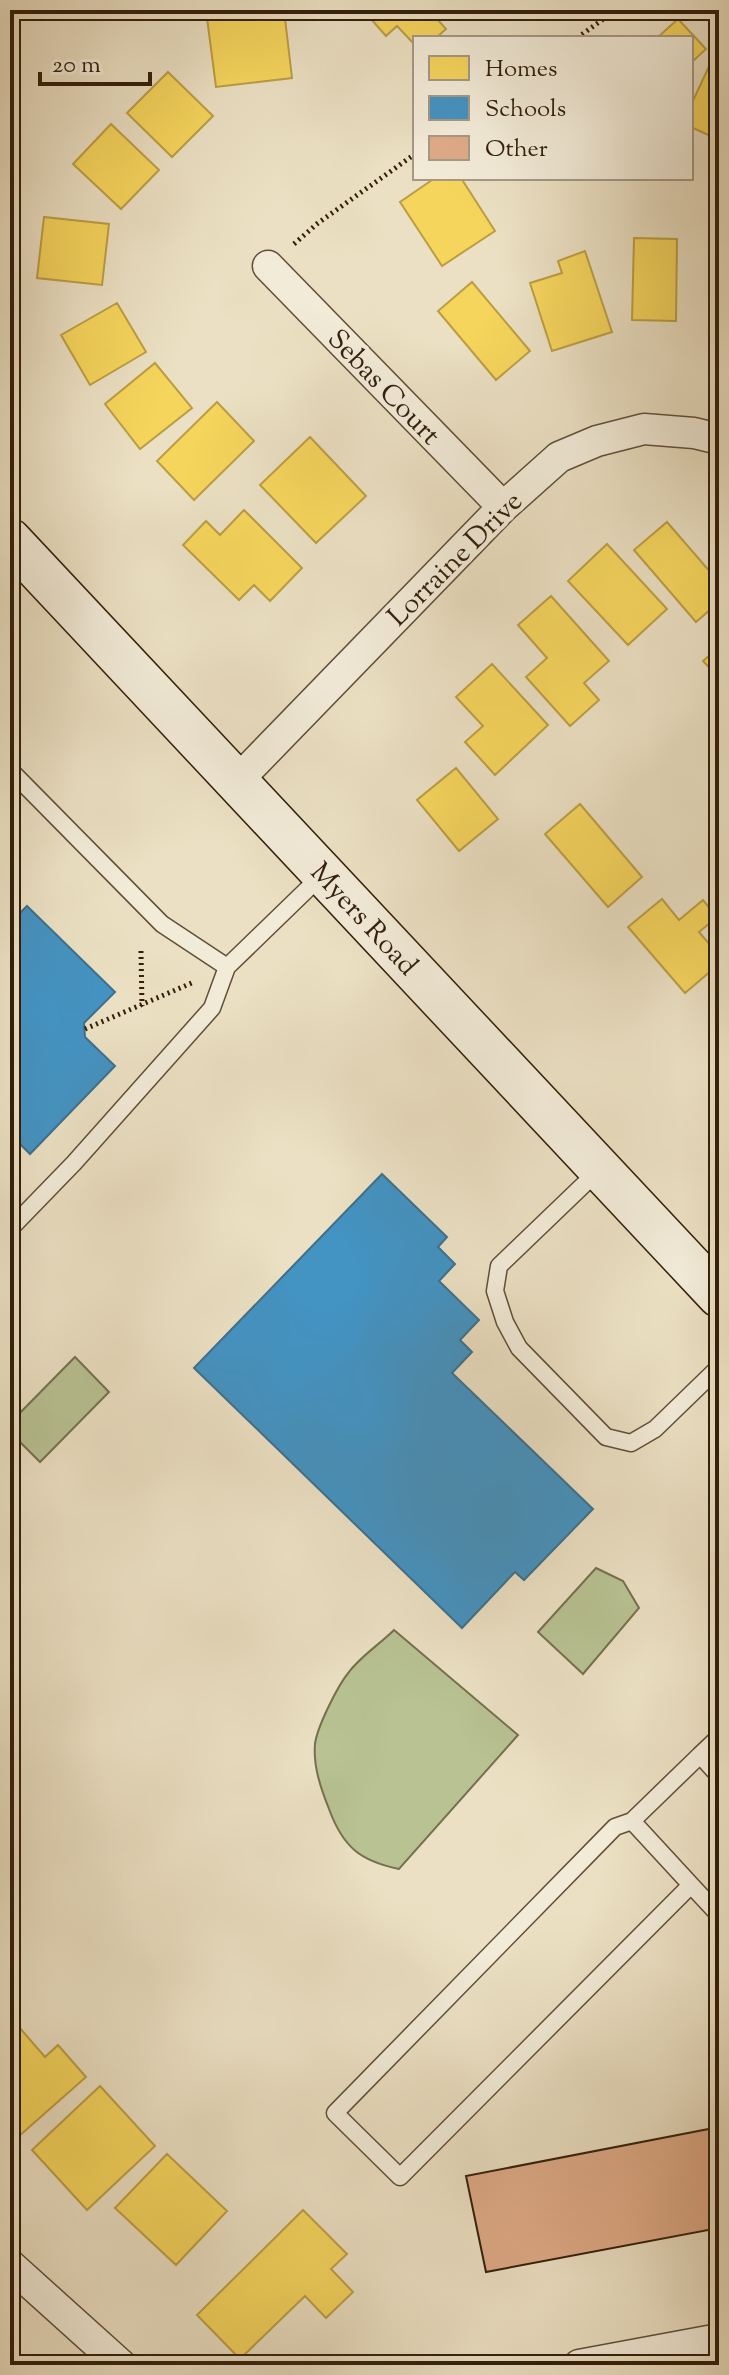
<svg xmlns="http://www.w3.org/2000/svg" width="729" height="2375" font-family="'Sorts Mill Goudy',serif">
  <style>
    .green { fill: #b8c293; stroke: #75704f; stroke-width: 2 }
    .homes { fill: #f6d55c; stroke: #bb9e44; stroke-width: 2 }
    .schools { fill: #4393c3; stroke: #3e708c; stroke-width: 2 }
    .building { fill: #deaa87; stroke: #321f0b; stroke-width: 2 }
    .lines { fill: none; stroke-linecap: round; stroke-linejoin: round }
    .lane-casing { stroke: #604f39; stroke-width: 19 }
    .street-casing { stroke: #604f39; stroke-width: 33 }
    .secondary-casing { stroke: #321f0b; stroke-width: 45 }
    .path { stroke: #321f0b; stroke-width: 5; stroke-dasharray: 2 4; stroke-linecap: butt }
    .lane { stroke: #f2ebd8; stroke-width: 16 }
    .street { stroke: #f2ebd8; stroke-width: 30 }
    .secondary { stroke: #f2ebd8; stroke-width: 42 }
    .labels { text-anchor: middle; stroke-width: 8; stroke-linejoin: round; paint-order: stroke }
    .street-label { font-size: 28px; fill: #321f0b; stroke: #f2ebd8 }
  </style>
  <rect width="100%" height="100%" fill="#ebe0c3"/>
  <filter id="stains"><feTurbulence type="fractalNoise" baseFrequency=".0025" numOctaves="4"/><feColorMatrix values="0 0 0 0 .2 0 0 0 0 .09 0 0 0 0 .02 0 0 0 .5 -.17"/></filter>
  <radialGradient id="worn" r=".72"><stop offset=".6" stop-color="#630" stop-opacity="0"/><stop offset="1" stop-color="#630" stop-opacity=".3"/></radialGradient>
  <!-- green -->
  <path class="green" d="M75,1357L109,1392L40,1462L10,1432V1423Z
    M596,1568L623,1581L639,1608L583,1674L538,1632Z
    M394,1630L518,1735L399,1869C360,1861 343,1847 329,1809C321,1789 313,1766 315,1744C317,1727 338,1685 349,1672C361,1656 380,1644 394,1630Z"/>
  <!-- homes -->
  <path class="homes" d="M270,10H284L292,78L216,87L207,18Z
    M363,10H429L446,29L436,38H415V45L397,26L386,36Z
    M678,19L706,49L691,63V38H657Z
    M719,45V140L691,127V105Z
    M168,72L213,116L172,157L127,113Z
    M111,124L159,170L121,209L73,164Z
    M435,178H461L495,231L442,266L400,202Z
    M44,217L109,224L102,285L37,278Z
    M634,238L677,239L676,321L632,320Z
    M585,251L612,332L552,351L530,283L562,273L558,261Z
    M472,282L530,351L496,380L438,311Z
    M117,303L146,352L90,385L61,335Z
    M155,363L192,408L140,449L105,404Z
    M217,402L254,441L194,500L157,461Z
    M310,437L366,496L316,543L260,485Z
    M244,510L302,568L270,601L254,585L239,600L183,545L206,521L220,535Z
    M667,522L719,582V602L696,622L634,550Z
    M607,544L667,609L628,645L568,581Z
    M551,596L609,661L584,683L599,700L570,726L526,677L547,658L518,625Z
    M719,647V678L703,661Z
    M492,664L548,725L495,775L465,742L483,726L456,697Z
    M456,768L498,819L459,851L417,800Z
    M580,804L642,877L608,907L545,834Z
    M662,899L679,920L703,900L717,917L699,932L719,955V964L685,993L628,927Z
    M19,2027L45,2057L58,2045L86,2077L10,2144V2035Z
    M100,2086L155,2146L87,2210L32,2150Z
    M167,2154L227,2211L176,2265L115,2208Z
    M303,2210L347,2254L331,2269L353,2292L326,2318L305,2296L240,2359L197,2315Z"/>
  <!-- schools -->
  <path class="schools" d="M27,906L115,992L84,1023L85,1037L115,1066L30,1154L10,1134V923Z
    M382,1174L447,1237L438,1247L455,1264L439,1281L479,1320L460,1340L472,1352L452,1373L593,1509L524,1580L515,1572L462,1628L194,1368Z"/>
  <!-- building -->
  <path class="building" d="M719,2127V2228L486,2272L466,2176Z"/>
  <g class="lines">
    <defs>
      <path id="lane" d="M10,770L162,924L227,967
        M600,1169L499,1266L495,1291L505,1322L519,1348L606,1437L631,1443L655,1429L719,1367
        M10,1229L74,1163L212,1008L227,967L322,875
        M700,1755L719,1737
        M719,1776L700,1755L632,1821L615,1827L335,2113L400,2177L691,1885L719,1915
        M632,1821L691,1885"/>
      <path id="street" d="M268,266L503,507
        M237,781L503,507L559,457L597,441L644,429L694,433L719,439
        M10,2265L121,2365
        M579,2365L719,2339"/>
      <path id="secondary" d="M10,540L719,1296"/>
    </defs>
    <!-- lane casing -->
    <use href="#lane" class="lane-casing"/>
    <!-- street casing -->
    <use href="#street" class="street-casing"/>
    <!-- secondary casing -->
    <use href="#secondary" class="secondary-casing"/>
    <!-- path -->
    <path class="path" d="M577,38L616,10
      M294,244L318,223L415,154
      M141,951L142,1006
      M85,1029L194,982"/>
    <!-- lane -->
    <use href="#lane" class="lane"/>
    <!-- street -->
    <use href="#street" class="street"/>
    <!-- secondary -->
    <use href="#secondary" class="secondary"/>
  </g>
  <g class="labels">
    <!-- street labels -->
    <g class="street-label">
      <text transform="translate(385 386) rotate(46)" y="10">Sebas Court</text>
      <text transform="translate(454 558) rotate(-45)" y="10">Lorraine Drive</text>
      <text transform="translate(365 918) rotate(47)" y="10">Myers Road</text>
    </g>
  </g>
  <!-- margin -->
  <rect width="729" height="2375" fill="none" stroke="#ebe0c3" stroke-width="40"/>
  <rect x="12" y="12" width="705" height="2351" fill="none" stroke="#321f0b" stroke-width="4"/>
  <rect x="20" y="20" width="689" height="2335" fill="none" stroke="#321f0b" stroke-width="2"/>
  <!-- legend -->
  <rect x="413" y="36" width="280" height="144" fill="#f2ebd8" stroke="#a59986" stroke-width="2"/>
  <rect x="429" y="56" width="40" height="24" fill="#f6d55c" stroke="#a59986" stroke-width="2"/>
  <text x="485" y="76" font-size="24" fill="#321f0b">Homes</text>
  <rect x="429" y="96" width="40" height="24" fill="#4393c3" stroke="#a59986" stroke-width="2"/>
  <text x="485" y="116" font-size="24" fill="#321f0b">Schools</text>
  <rect x="429" y="136" width="40" height="24" fill="#deaa87" stroke="#a59986" stroke-width="2"/>
  <text x="485" y="156" font-size="24" fill="#321f0b">Other</text>
  <!-- scale -->
  <path d="M40 72v12h110v-12" fill="none" stroke="#321f0b" stroke-width="4"/>
  <text x="52" y="72" font-size="24" fill="#321f0b" stroke="#f2ebd8" stroke-width="6" paint-order="stroke">20 m</text>
  <rect width="100%" height="100%" filter="url(#stains)"/>
  <rect width="100%" height="100%" fill="url(#worn)"/>
</svg>
